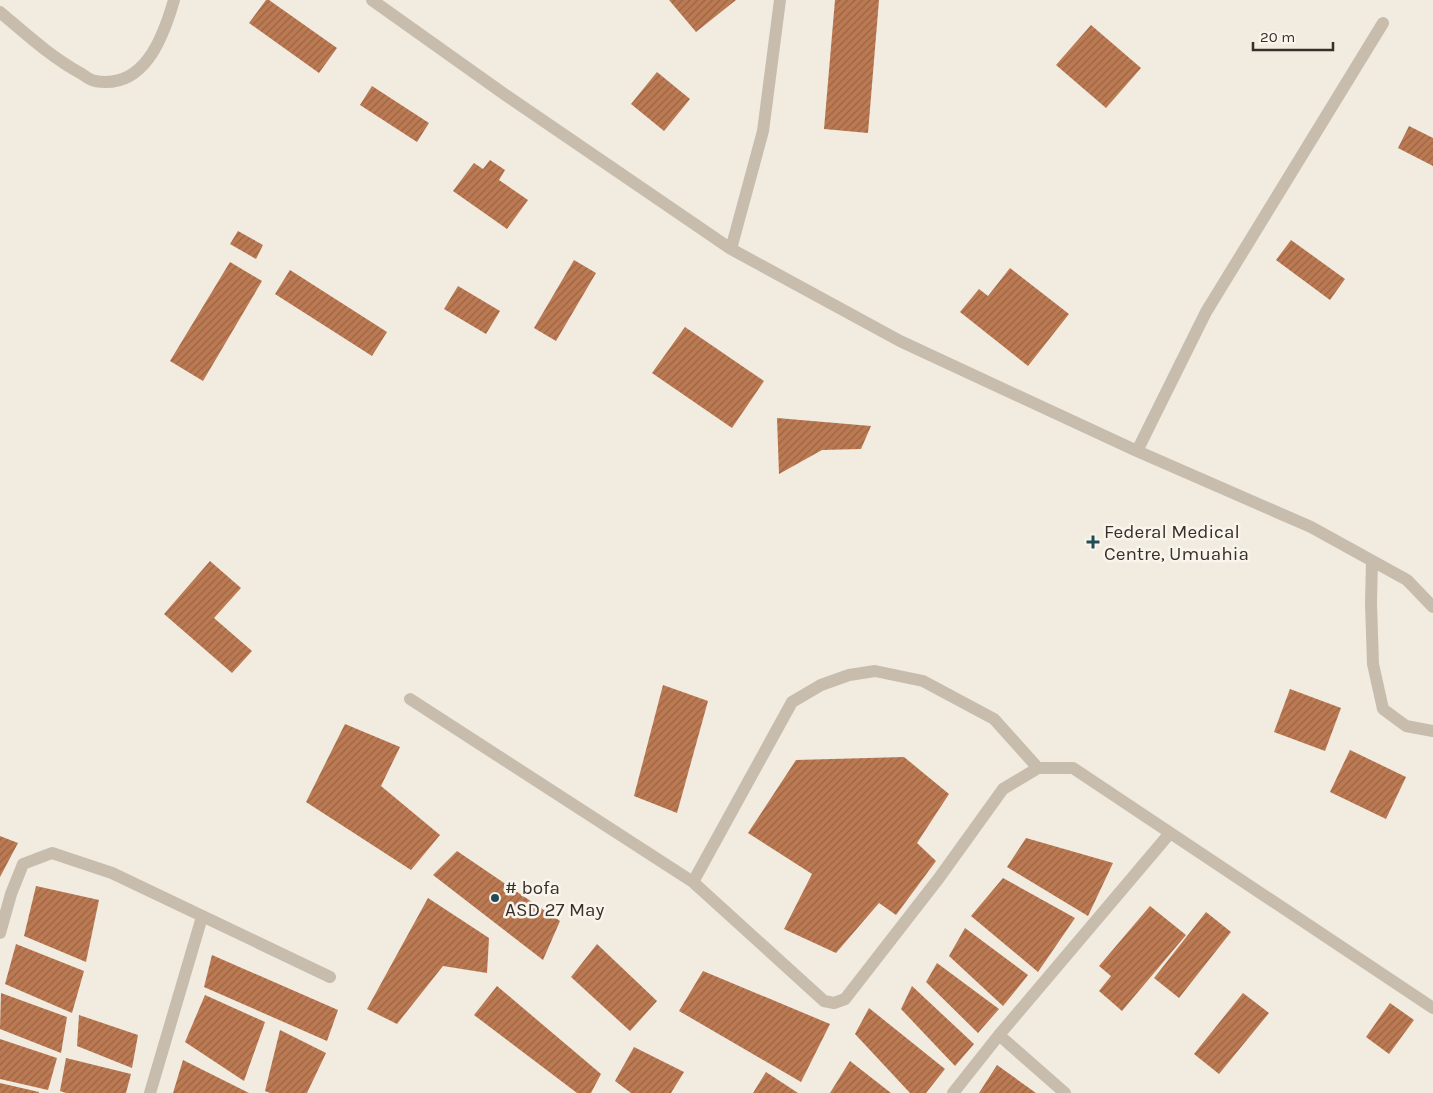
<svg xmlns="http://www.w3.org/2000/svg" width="1433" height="1093" font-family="Karla,sans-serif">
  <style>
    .building { fill: url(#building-hatch) }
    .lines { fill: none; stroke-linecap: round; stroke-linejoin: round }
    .service { stroke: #c8bdac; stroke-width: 12 }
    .minor { stroke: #c8bdac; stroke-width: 12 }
    .poi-dot { fill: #234b55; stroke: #f9f5ec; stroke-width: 2 }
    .labels { text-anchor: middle; stroke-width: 5; stroke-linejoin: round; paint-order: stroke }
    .poi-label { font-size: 19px; fill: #37302a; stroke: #f9f5ec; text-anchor: start }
  </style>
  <defs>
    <pattern id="building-hatch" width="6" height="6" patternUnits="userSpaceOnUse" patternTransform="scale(1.25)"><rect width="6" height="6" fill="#bc7a53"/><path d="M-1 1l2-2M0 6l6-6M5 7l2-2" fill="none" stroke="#9a6445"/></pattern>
  </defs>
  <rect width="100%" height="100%" fill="#f1ebe0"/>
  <!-- building -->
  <path class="building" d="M266,0H269L337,48L319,73L249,23Z
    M669,0H736L696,32Z
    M835,0H879L868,133L824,129Z
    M1091,25L1141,68L1106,108L1056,65Z
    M657,72L690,99L664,131L631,104Z
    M372,86L429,123L417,142L360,105Z
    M1409,126L1433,138V166L1398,148Z
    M490,160L505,170L499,180L528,200L507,229L453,191L474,163L483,169Z
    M238,231L263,245L256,259L230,244Z
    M1291,240L1345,279L1330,300L1276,260Z
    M574,260L596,273L556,341L534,328Z
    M230,262L262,281L203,381L170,361Z
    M1010,268L1069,314L1028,366L960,312L979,289L988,296Z
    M290,270L387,332L372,356L275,294Z
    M458,286L500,311L486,334L444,309Z
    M685,327L764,381L732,428L652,373Z
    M777,418L871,426L861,449L822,450L779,474Z
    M210,561L241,588L214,618L252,651L232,673L164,614Z
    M663,685L708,701L677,813L634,796Z
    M1290,689L1341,708L1325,751L1274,732Z
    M345,724L400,747L381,786L440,835L411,870L306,802Z
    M1350,750L1406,777L1386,819L1330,792Z
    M904,757L949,794L917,843L936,861L896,915L879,903L836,953L784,929L812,874L748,833L796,760Z
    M0,836L18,843L0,877Z
    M1026,838L1113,863L1088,916L1007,867Z
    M457,851L560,921L543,960L433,875Z
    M1003,878L1075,918L1038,972L971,916Z
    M36,886L99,900L86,962L24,936Z
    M428,898L489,938L487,973L443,966L397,1024L367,1009Z
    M1150,906L1186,935L1122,1011L1099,991L1111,976L1099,966Z
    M1206,912L1231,932L1179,998L1154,978Z
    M965,928L1028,975L1003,1006L949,956Z
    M16,944L84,971L72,1013L5,984Z
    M597,944L657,1001L630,1031L571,977Z
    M212,955L338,1010L327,1041L204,987Z
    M937,963L999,1009L978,1033L926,982Z
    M703,971L830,1024L801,1082L679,1011Z
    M497,986L601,1074L591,1093H577L474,1015Z
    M912,986L974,1044L955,1066L901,1009Z
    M1,993L67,1017L61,1053L0,1029Z
    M1243,993L1269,1013L1219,1074L1194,1054Z
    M205,995L265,1022L244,1081L185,1042Z
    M1390,1003L1414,1020L1389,1054L1366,1037Z
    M869,1008L945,1069L926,1093H910L855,1034Z
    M79,1015L138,1035L132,1068L77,1046Z
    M280,1030L326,1053L307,1093H270L265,1091Z
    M0,1039L57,1058L48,1090L0,1079Z
    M634,1047L684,1072L671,1093H631L615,1081Z
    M66,1058L131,1074L126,1093H66L60,1091Z
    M183,1060L249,1093H173Z
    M850,1061L891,1093H830Z
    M997,1065L1036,1093H979Z
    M766,1072L798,1093H753Z
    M0,1083L39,1092V1093H0Z"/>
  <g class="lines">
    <!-- service -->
    <path class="service" d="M372,0L507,96L731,249L900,341L1137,451L1311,527L1407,580L1433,607
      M0,12C26,34 52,58 82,74C86,77 91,80 95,81C144,90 163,38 174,0
      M731,249L763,131L780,0
      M1137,451L1206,312L1383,23
      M1372,561L1371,603L1373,664L1383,709L1406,726L1433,731"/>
    <!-- minor -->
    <path class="minor" d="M410,699L693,882L824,1001L834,1003L845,999L939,878L1003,789L1038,768H1073L1433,1008
      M693,882L792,702L821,685L849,675L875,671L923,681L994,719L1038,768
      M0,933L11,894L23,864L52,853L112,873L330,977
      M999,1035L1065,1093
      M150,1093L202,917
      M953,1093L999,1035L1170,833"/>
  </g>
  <!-- markers -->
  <g class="poi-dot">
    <path d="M1090.5 534.5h5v5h5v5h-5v5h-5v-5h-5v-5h5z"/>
    <circle cx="495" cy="898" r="5"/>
  </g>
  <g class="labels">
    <!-- poi labels -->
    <g class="poi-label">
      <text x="1104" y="538">Federal Medical<tspan x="1104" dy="22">Centre, Umuahia</tspan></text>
      <text x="505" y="894"># bofa<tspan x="505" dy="22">ASD 27 May</tspan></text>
    </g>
  </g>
  <!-- scale -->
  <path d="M1253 42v8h80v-8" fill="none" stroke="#37302a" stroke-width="2.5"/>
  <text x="1260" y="42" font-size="15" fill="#37302a" stroke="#f9f5ec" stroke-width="4" paint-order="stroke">20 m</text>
</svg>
